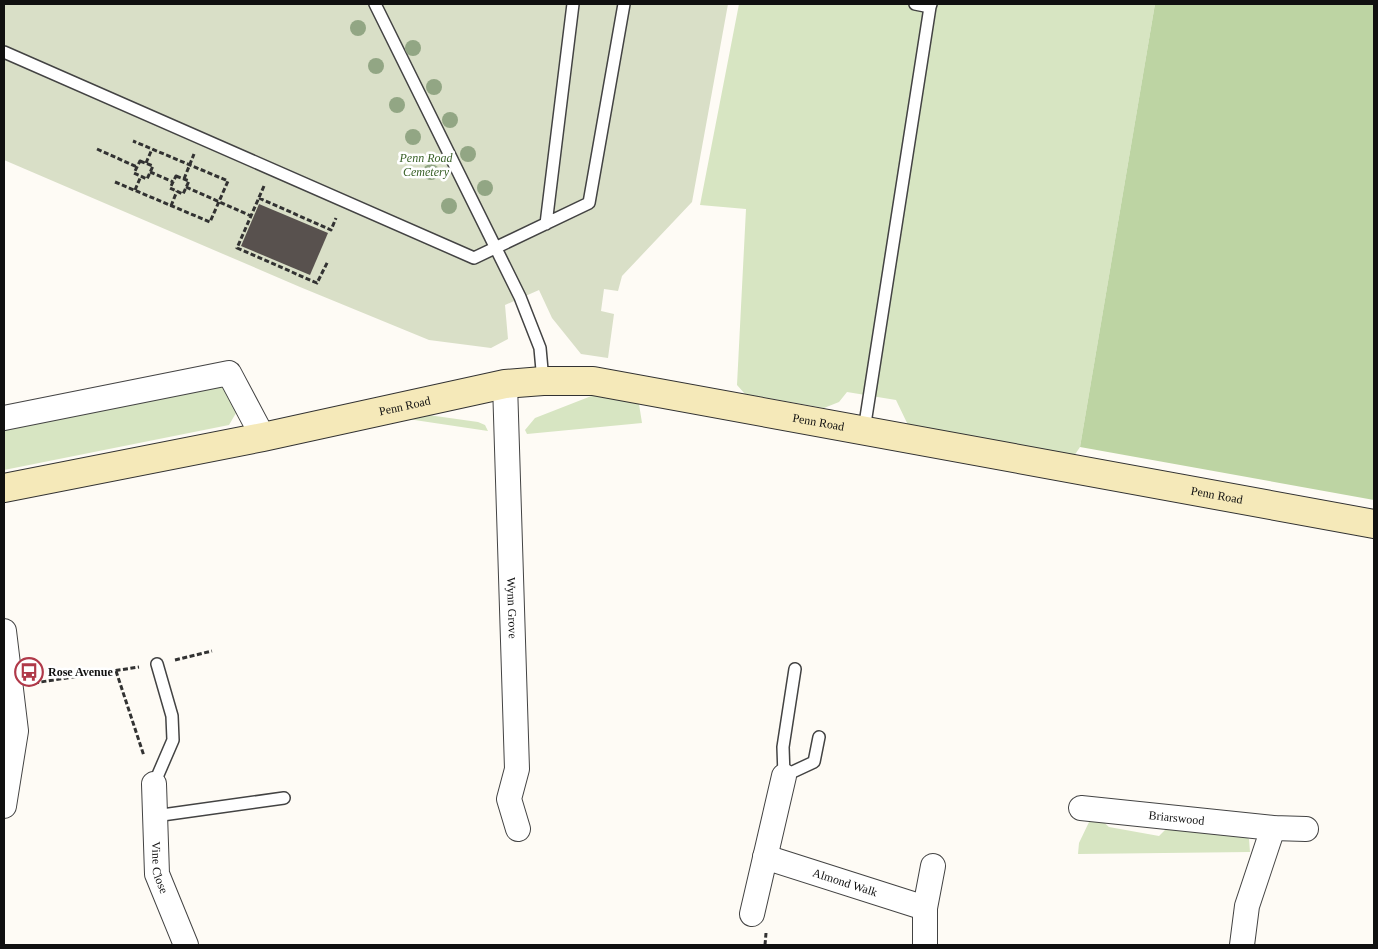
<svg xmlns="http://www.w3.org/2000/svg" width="1378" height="949" font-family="'Times New Roman',serif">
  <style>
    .green { fill: #d7e5c2 }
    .forest { fill: #bdd4a3 }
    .cemetery { fill: #d9dfc7 }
    .building { fill: #58514e }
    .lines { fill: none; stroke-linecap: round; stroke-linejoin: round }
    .service-casing { stroke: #434343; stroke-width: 14 }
    .minor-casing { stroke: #434343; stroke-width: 26 }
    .secondary-casing { stroke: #323232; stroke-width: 30 }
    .path { stroke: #323232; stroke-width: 3; stroke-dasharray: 5 2.5; stroke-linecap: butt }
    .service { stroke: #fff; stroke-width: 11 }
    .minor { stroke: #fff; stroke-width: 24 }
    .secondary { stroke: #f5e9b9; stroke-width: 28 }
    .tree { fill: #92a684 }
    .labels { text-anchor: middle; stroke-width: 5; stroke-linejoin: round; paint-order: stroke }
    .park-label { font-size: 12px; font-style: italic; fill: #396128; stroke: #fff }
    .street-label { font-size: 12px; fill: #101010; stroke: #fff }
    .poi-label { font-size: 12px; font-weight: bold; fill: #101010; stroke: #fff; text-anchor: start }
  </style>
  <rect width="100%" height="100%" fill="#fefbf5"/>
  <!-- green -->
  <path class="green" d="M739,4H1155L1080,447L1074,456L908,425L896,400L847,392L839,402L824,408L745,394L737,385L746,209L700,205Z
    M213,382L226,386L239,408L229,425L4,470V425Z
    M599,393L634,399L639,404L642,423L527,434L525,430L535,418Z
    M414,413L478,422L485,425L488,431L401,418Z
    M1099,818L1109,827L1159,836L1166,829L1176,827L1239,832L1249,839L1250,852L1078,854L1079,843L1090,820Z"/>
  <!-- forest -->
  <path class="forest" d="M1155,4H1374V500L1080,447Z"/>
  <!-- cemetery -->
  <path class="cemetery" d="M4,4H728L692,202L622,276L618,291L604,289L601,311L614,314L608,358L581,354L552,318L539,290L505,305L508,339L491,348L429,340L300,287L4,160Z"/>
  <!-- building -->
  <path class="building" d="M259,204L328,233L310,275L241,246Z"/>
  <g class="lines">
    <defs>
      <path id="service" d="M375,4L520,297L540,348L543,381
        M915,4L930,7L931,4
        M4,52L474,258L589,203L624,4
        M546,224L573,4
        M864,430L930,7
        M795,669L783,747L784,776L814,762L819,737
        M154,784L173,740L172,716L157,664
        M155,816L284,798"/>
      <g id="minor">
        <path id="s1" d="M505,384L517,769L509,799L518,829"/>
        <path d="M4,418L229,373L263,437"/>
        <path d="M4,631L16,731L4,806"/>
        <path id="s2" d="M154,784L157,874L186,945"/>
        <path id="s3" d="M1081,808L1273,828L1306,829"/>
        <path id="s4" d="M765,857L925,908V945"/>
        <path d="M925,908L933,866"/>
        <path d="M752,914L784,776"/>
        <path d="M1242,945L1247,906L1273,828"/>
      </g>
      <g id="secondary">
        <path id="s5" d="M4,488L263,437L505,384L543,381H593L1374,524"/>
      </g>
    </defs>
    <!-- service casing -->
    <use href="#service" class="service-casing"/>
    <!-- minor casing -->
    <use href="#minor" class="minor-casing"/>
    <!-- secondary casing -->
    <use href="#secondary" class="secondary-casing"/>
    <!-- path -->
    <path class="path" d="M97,149L137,167
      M140,161L153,166L147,179L134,173Z
      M146,163L152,149
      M150,172L173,182
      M176,176L189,181L183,194L170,188Z
      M184,179L194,154
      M115,182L210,222L228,181L133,141
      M264,186L237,248L317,283L328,261
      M186,187L251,216
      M135,190L141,176
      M259,198L331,230L336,218
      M171,206L177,191
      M175,660L212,651
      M116,671L144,756
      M34,683L139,667
      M765,945L766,933"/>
    <!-- service -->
    <use href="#service" class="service"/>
    <!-- minor -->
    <use href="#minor" class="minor"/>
    <!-- secondary -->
    <use href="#secondary" class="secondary"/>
  </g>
  <!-- trees -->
  <g class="tree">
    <circle cx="358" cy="28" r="8"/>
    <circle cx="413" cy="48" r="8"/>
    <circle cx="376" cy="66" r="8"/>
    <circle cx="434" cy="87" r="8"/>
    <circle cx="397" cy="105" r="8"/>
    <circle cx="450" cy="120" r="8"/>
    <circle cx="413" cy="137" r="8"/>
    <circle cx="468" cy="154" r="8"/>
    <circle cx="431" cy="172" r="8"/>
    <circle cx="485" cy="188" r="8"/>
    <circle cx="449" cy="206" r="8"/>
  </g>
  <!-- icons -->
  <defs>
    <symbol id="bus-ring" viewBox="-11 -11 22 22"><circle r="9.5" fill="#fff" stroke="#b03949" stroke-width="1.5"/><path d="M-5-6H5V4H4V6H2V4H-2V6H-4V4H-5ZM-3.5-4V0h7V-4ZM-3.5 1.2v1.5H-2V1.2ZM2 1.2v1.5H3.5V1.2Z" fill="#b03949"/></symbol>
  </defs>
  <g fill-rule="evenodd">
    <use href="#bus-ring" x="13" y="656" width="32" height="32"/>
  </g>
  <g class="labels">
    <!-- park labels -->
    <g class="park-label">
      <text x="426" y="162">Penn Road<tspan x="426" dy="14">Cemetery</tspan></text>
    </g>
    <!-- street labels -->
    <g class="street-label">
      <text dy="4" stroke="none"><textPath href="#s5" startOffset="409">Penn Road</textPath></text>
      <text dy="4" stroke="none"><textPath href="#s5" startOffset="829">Penn Road</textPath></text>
      <text dy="4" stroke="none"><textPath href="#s5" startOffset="1234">Penn Road</textPath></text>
      <text dy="4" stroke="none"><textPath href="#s1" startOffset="224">Wynn Grove</textPath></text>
      <text dy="4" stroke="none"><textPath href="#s3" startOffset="96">Briarswood</textPath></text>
      <text dy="4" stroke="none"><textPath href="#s2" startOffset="84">Vine Close</textPath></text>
      <text dy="4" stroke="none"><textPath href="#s4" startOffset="84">Almond Walk</textPath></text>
    </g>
    <!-- poi labels -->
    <g class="poi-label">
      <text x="48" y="676">Rose Avenue</text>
    </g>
  </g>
  <!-- border -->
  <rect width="1378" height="949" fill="none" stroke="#101010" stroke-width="10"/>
</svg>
